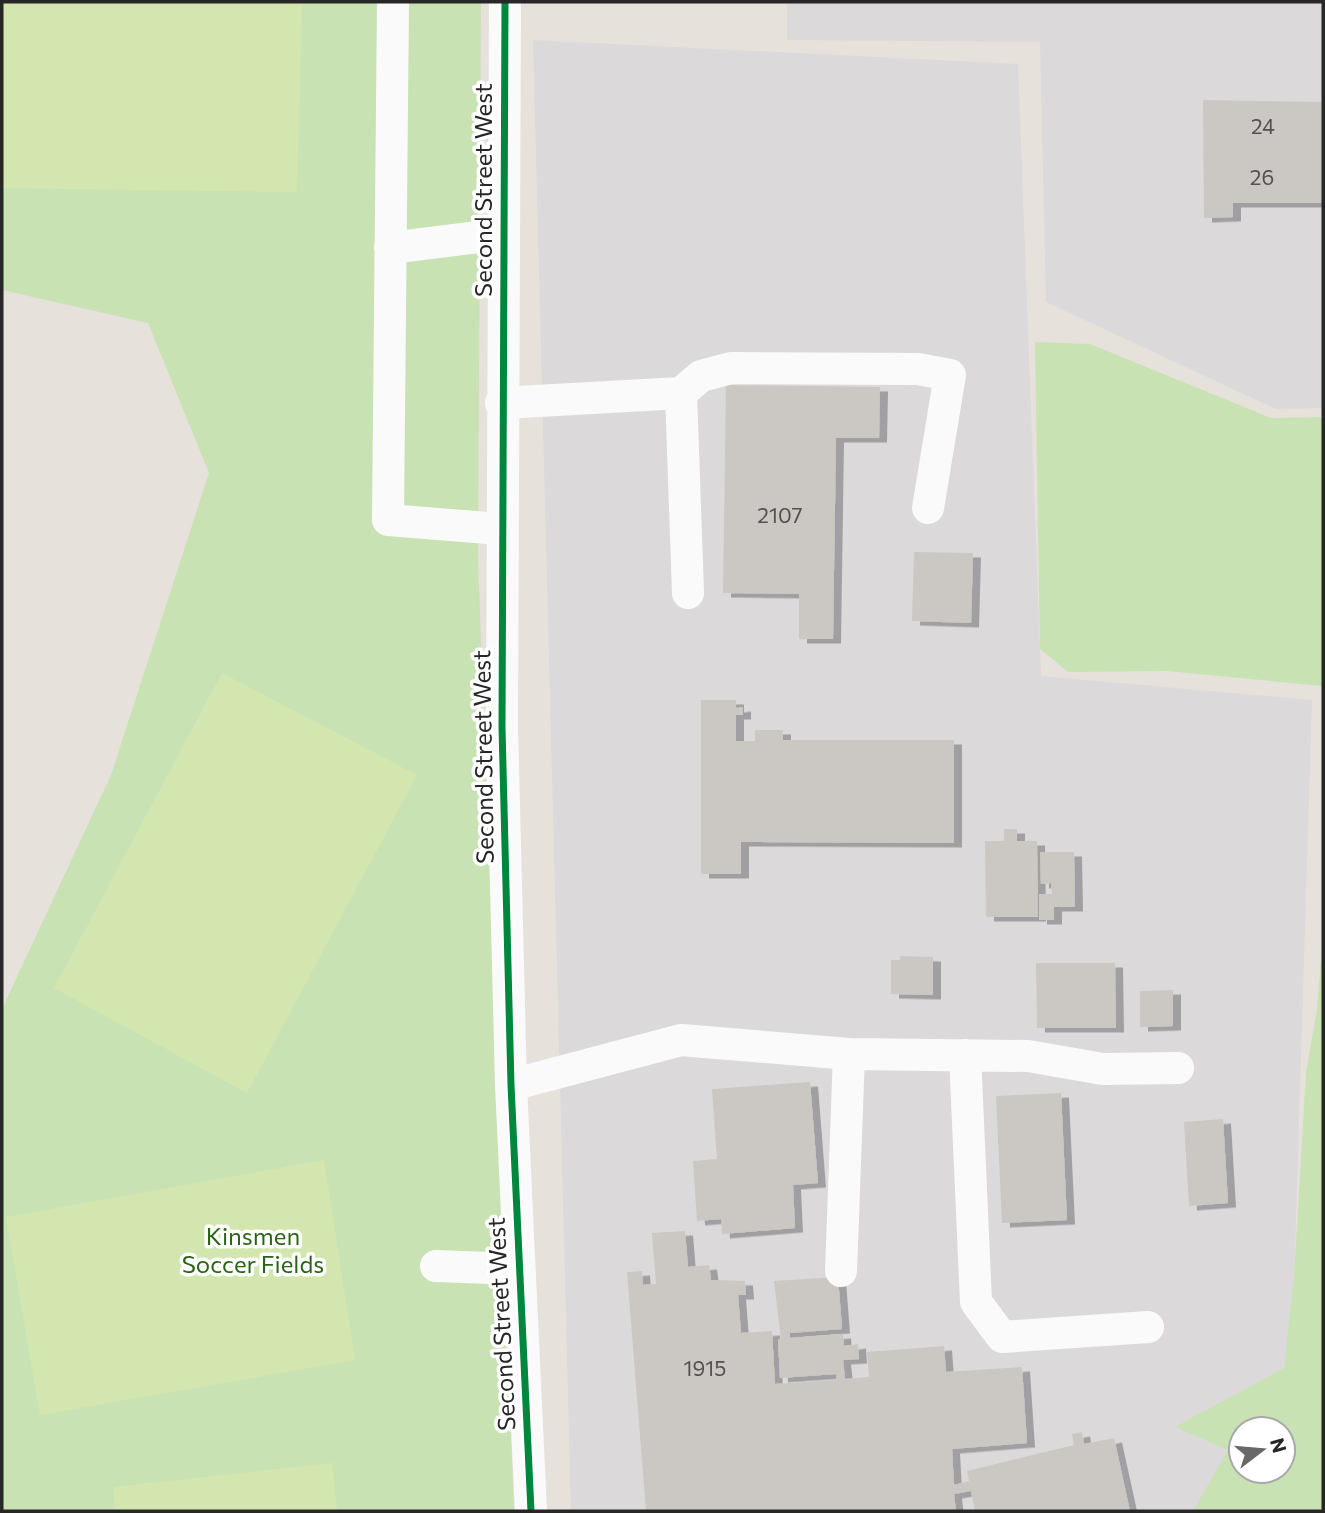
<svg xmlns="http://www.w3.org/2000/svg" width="1325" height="1513" font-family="Commissioner,sans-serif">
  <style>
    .industrial { fill: #dcd9db; fill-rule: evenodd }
    .green { fill: #c8e2b3; fill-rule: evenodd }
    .pitch { fill: #d4e6b0 }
    .building { fill: #cbc7c3; filter: url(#shadow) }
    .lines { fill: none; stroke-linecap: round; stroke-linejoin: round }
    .minor { stroke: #fbfafa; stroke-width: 32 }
    .cycleway-casing { stroke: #fff; stroke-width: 11 }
    .cycleway { stroke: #00873e; stroke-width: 7 }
    .labels { text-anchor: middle; stroke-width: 7; stroke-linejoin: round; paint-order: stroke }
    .number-label { font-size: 21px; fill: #525150 }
    .street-label { font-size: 24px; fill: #272727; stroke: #fff }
    .park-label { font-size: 24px; fill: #2a6417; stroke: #fff }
  </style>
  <defs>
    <filter id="shadow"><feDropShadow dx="8" dy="4.5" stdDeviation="0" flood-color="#0004"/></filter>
  </defs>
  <rect width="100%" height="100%" fill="#e6e1db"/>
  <!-- industrial -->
  <path class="industrial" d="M787,2H1323V408L1276,409L1046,302L1040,42L787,40Z
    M533,40L1018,64L1041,676L1312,700L1287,1511H571ZM1241,1429H1283V1471H1241Z"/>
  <!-- green -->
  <path class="green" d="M2,2H481L478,562L514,1511H2V1009L111,775L209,473L148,323L2,290Z
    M1035,342L1090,344L1271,418L1323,417V686L1167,671L1068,672L1040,649Z
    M1323,934V1511H1193L1228,1450L1175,1427L1284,1368L1294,1277L1306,1073L1317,1009ZM1241,1429H1283V1471H1241Z"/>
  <!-- pitch -->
  <path class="pitch" d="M2,2H302L297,192L2,188Z
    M222,673L417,775L247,1093L54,988Z
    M324,1160L355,1360L40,1415L6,1217Z
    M332,1463L337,1511H115L113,1487Z"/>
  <!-- building -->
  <path class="building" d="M1203,100L1323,102V203H1233V217L1204,218Z
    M726,385L880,387L879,438H836L833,639H799V594L723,593Z
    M914,552L973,553L971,623L912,621Z
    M701,700H736V708L743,707V715H736V741H755V730H783V740H954V843L741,842V874H701Z
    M1004,829H1017V841H1037L1038,917H986L985,841H1004Z
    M1040,852H1074L1075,907H1054V920H1039V894H1052L1051,883L1041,884Z
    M900,956L933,957V995L891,994V960H900Z
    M1036,963H1115L1116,1028H1037Z
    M1173,990V1026L1140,1027V991Z
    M810,1082L818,1183L793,1185L795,1228L722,1234L721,1219L697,1221L693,1161L717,1159L712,1089Z
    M1061,1093L1067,1220L1002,1223L996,1096Z
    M1223,1119L1228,1203L1189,1206L1184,1122Z
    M685,1231L688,1267L709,1265L711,1280L745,1281L746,1295H738L741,1333L772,1331L775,1384L837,1380L836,1374L780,1378L778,1339H781L774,1281L838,1277L842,1329L790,1333V1338L843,1334L844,1346L858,1344L859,1359L843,1360L845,1379L869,1377L867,1352L944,1346L946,1372L1022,1367L1027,1443L952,1449L954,1485L969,1481L967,1471L1074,1445L1072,1434L1082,1432L1084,1444L1114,1438L1130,1511H975L971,1491L954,1494L956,1511H646L627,1272L642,1271L643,1285L656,1284L652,1233Z"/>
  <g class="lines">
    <!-- minor -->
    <path class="minor" d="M393,2L388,520L501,529
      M505,2L502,727L511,1085L531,1511
      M390,248L503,234
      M681,393L701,376L731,368L918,369L950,375L928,508
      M501,403L681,393L688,593
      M965,1055L976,1302L1002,1337L1148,1327
      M511,1085L681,1040L849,1054L1028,1056L1103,1069L1178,1068
      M436,1266L518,1269
      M841,1271L849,1054"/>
    <defs>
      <path id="cycleway" d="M505,2L502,727L511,1085L531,1511"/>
    </defs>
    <!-- cycleway casing -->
    <use href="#cycleway" class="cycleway-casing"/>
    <!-- cycleway -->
    <use href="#cycleway" class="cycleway"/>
  </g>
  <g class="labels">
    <!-- number labels -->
    <g class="number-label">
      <text x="1263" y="134">24</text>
      <text x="1262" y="185">26</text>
      <text x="780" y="523">2107</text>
      <text x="705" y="1376">1915</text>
    </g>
    <!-- street labels -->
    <g class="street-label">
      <text transform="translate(484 190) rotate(-90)" y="8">Second Street West</text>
      <text transform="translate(484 757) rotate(-91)" y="8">Second Street West</text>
      <text transform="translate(502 1324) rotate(-93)" y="8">Second Street West</text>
    </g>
    <!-- park labels -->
    <g class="park-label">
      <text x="253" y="1245">Kinsmen<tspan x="253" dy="28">Soccer Fields</tspan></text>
    </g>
  </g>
  <!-- border -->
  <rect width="1325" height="1513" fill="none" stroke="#272727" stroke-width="7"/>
  <!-- north arrow -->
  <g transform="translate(1262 1450) rotate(74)"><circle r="33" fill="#ffffff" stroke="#a9a9a9" stroke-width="2"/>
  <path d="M0-5L12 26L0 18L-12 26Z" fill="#6a6866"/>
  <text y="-10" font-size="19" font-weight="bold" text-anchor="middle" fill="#272727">N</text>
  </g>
</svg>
